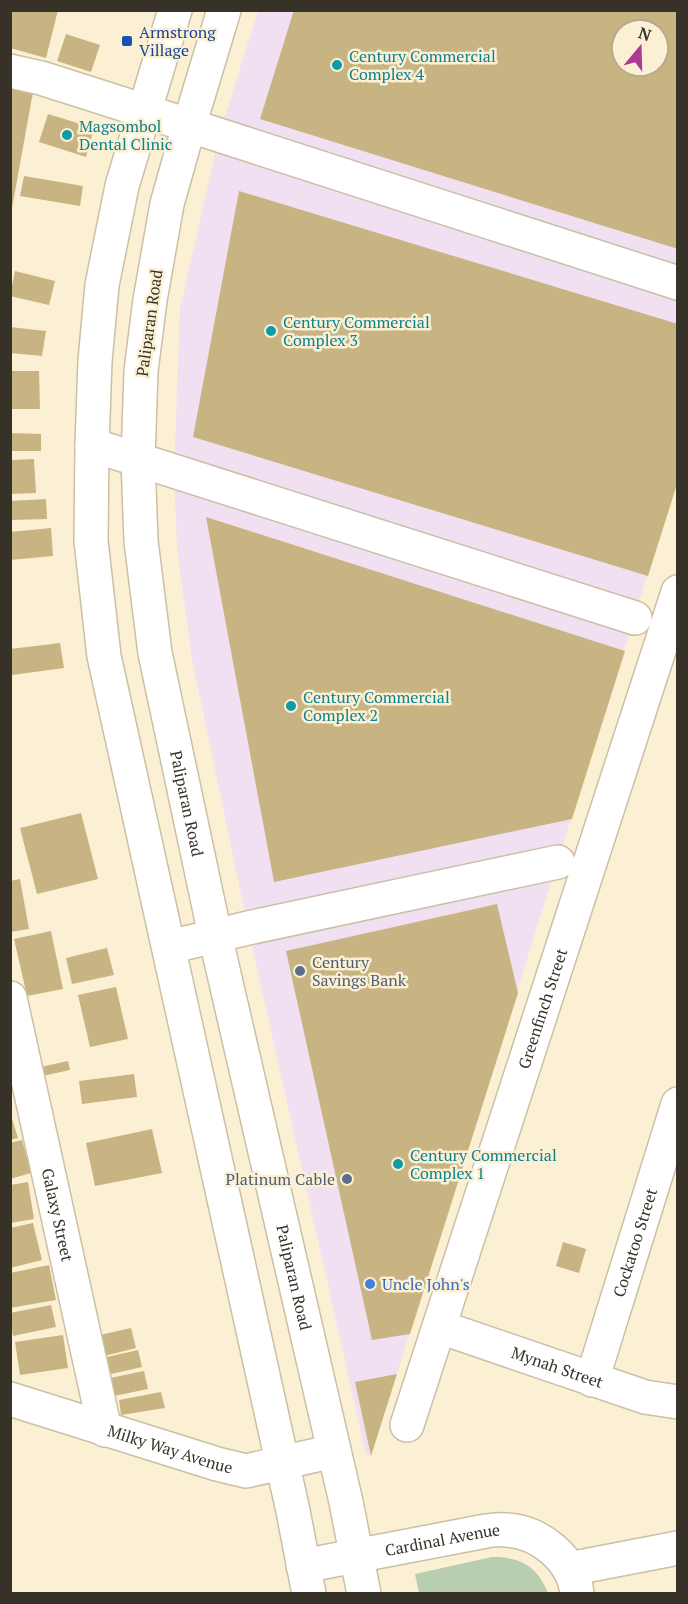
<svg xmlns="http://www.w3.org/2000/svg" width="688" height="1604" font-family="'PT Serif',serif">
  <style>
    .commercial { fill: #f1e0f1; fill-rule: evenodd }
    .green { fill: #b8cfaf }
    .building { fill: #c8b482; fill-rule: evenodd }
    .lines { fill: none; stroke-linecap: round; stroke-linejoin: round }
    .minor-casing { stroke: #cbc0a5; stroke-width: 36 }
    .major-casing { stroke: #cbc0a5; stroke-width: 36 }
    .minor { stroke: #fff; stroke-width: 33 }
    .major { stroke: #fff; stroke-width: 33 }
    .transit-dot { fill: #1a4fb4; stroke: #fbf0d3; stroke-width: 2 }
    .culture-dot { fill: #0f9aa8; stroke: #fbf0d3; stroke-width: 2 }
    .service-dot { fill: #5c6f8a; stroke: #fbf0d3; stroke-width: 2 }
    .shop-dot { fill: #3f7fe0; stroke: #fbf0d3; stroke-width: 2 }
    .labels { text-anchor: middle; stroke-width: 5; stroke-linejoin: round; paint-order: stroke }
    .transit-label { font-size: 16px; fill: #164399; stroke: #fbf0d3; text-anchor: start }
    .culture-label { font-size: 16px; fill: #0d838f; stroke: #fbf0d3; text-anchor: start }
    .street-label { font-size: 16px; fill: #363227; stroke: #fbf0d3 }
    .service-label { font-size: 16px; fill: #4e5e75; stroke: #fbf0d3; text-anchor: start }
    .shop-label { font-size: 16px; fill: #366cbe; stroke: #fbf0d3; text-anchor: start }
  </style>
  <rect width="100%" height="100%" fill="#fbf0d3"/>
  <!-- commercial -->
  <path class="commercial" d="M258,11H677V481L371,1456L366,1455L248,928L192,659L177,549L174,471L180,309L219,136ZM622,30H658V66H622Z"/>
  <!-- green -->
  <path class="green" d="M492,1557C521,1557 537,1566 548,1593H419L415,1574Z"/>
  <!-- building -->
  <path class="building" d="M10,10H58L46,58L10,48Z
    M294,10H678V249L260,119ZM622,30H658V66H622Z
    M66,34L100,45L91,72L57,61Z
    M10,88L33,92L12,208H10Z
    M48,114L94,128L86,157L39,142Z
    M24,176L83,186L80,206L20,196Z
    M239,191L678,324V481L648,576L193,437Z
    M15,271L55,281L49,305L10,296Z
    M10,327L46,331L42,356L10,353Z
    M10,371H39L40,409H10Z
    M10,433L41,434V451H10Z
    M34,459L36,493L10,494V460Z
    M46,499L47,519L10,520V501Z
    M206,517L625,651L572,819L274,882Z
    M51,528L53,556L10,560V532Z
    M60,643L64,668L12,675L10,649Z
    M81,813L98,879L37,894L20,828Z
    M20,879L29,929L10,932V881Z
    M497,904L518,993L410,1334L372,1340L286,951Z
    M51,931L63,989L27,996L14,939Z
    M107,948L114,975L72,984L66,958Z
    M116,987L128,1039L90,1047L78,995Z
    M68,1061L70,1070L38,1077L36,1068Z
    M134,1074L137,1097L82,1104L79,1081Z
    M10,1112L18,1138L10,1140Z
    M152,1129L162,1173L95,1186L86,1143Z
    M22,1140L31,1173L10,1179V1143Z
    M28,1182L34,1219L10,1223V1185Z
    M33,1223L42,1260L10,1268V1228Z
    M563,1242L586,1249L579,1273L556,1266Z
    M49,1265L56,1300L10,1308V1273Z
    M51,1305L56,1327L13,1336L10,1313Z
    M131,1328L136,1348L104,1356L100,1335Z
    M63,1335L68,1368L20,1375L15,1342Z
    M138,1350L142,1367L111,1374L107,1357Z
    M144,1371L148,1389L114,1396L110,1378Z
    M397,1374L371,1456L355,1382Z
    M161,1392L165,1408L121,1415L119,1400Z"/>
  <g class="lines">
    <defs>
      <g id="minor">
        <path d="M10,71L41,78L107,99L678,283"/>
        <path d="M92,445L635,618"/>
        <path d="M169,947L248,928L558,862"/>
        <path id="s1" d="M10,998L105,1430"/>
        <path id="s2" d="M440,1327L645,1397L678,1402"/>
        <path id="s3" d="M592,1380L678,1104"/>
        <path id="s4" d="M10,1399L217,1464L246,1471L334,1451"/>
        <path id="s5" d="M407,1425L678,592"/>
        <path id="s6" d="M303,1566L486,1531C492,1530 499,1529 505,1530C539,1531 574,1559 577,1594"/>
        <path d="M569,1569L678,1548"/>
      </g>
      <g id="major">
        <path d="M175,10L122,186L102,285L95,361L92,445L91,541L104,656L293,1511L309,1594"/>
        <path id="s7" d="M224,10L189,126L167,204L150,300L141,371L138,459L141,541L155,653L215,935L346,1502L364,1594"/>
      </g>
    </defs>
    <!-- minor casing -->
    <use href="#minor" class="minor-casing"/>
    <!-- major casing -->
    <use href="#major" class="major-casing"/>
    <!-- minor -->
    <use href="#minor" class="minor"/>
    <!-- major -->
    <use href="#major" class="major"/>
  </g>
  <!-- markers -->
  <rect class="transit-dot" x="121" y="35" width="12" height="12" rx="3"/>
  <g class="culture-dot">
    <circle cx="337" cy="65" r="6"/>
    <circle cx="67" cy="135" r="6"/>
    <circle cx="271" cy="331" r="6"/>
    <circle cx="291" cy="706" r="6"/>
    <circle cx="398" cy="1164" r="6"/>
  </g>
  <g class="service-dot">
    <circle cx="300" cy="971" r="6"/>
    <circle cx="347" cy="1179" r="6"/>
  </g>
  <circle class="shop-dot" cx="370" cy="1284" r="6"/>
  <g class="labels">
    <!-- transit labels -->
    <g class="transit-label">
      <text x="139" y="38">Armstrong<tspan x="139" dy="18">Village</tspan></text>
    </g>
    <!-- culture labels -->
    <g class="culture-label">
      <text x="349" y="62">Century Commercial<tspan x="349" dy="18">Complex 4</tspan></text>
      <text x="79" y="132">Magsombol<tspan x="79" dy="18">Dental Clinic</tspan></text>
      <text x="283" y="328">Century Commercial<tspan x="283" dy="18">Complex 3</tspan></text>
      <text x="303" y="703">Century Commercial<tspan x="303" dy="18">Complex 2</tspan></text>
      <text x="410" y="1161">Century Commercial<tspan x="410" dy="18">Complex 1</tspan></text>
    </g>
    <!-- street labels -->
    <g class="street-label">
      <text transform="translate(149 323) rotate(-82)" y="6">Paliparan Road</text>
      <text dy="6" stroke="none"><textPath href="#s7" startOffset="808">Paliparan Road</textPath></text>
      <text dy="6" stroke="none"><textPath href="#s5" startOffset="438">Greenfinch Street</textPath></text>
      <text dy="6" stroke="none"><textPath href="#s1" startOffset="222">Galaxy Street</textPath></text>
      <text dy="6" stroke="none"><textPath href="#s3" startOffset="144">Cockatoo Street</textPath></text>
      <text dy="6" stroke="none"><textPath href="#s7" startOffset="1294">Paliparan Road</textPath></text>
      <text dy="6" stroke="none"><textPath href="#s2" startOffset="124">Mynah Street</textPath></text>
      <text dy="6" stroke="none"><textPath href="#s4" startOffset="168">Milky Way Avenue</textPath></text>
      <text dy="6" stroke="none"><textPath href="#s6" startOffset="142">Cardinal Avenue</textPath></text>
    </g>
    <!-- service labels -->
    <g class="service-label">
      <text x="312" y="968">Century<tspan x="312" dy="18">Savings Bank</tspan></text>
      <text x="335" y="1185" text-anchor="end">Platinum Cable</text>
    </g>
    <!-- shop labels -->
    <g class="shop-label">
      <text x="382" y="1290">Uncle John's</text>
    </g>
  </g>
  <!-- border -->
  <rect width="688" height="1604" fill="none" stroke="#363227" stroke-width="24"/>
  <!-- north arrow -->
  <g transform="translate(640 48) rotate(19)"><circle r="28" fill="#fbf0d3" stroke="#aca48e" stroke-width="1.5"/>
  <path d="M0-4.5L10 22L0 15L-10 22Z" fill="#ae3992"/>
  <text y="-9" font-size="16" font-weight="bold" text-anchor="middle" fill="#363227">N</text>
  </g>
</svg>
